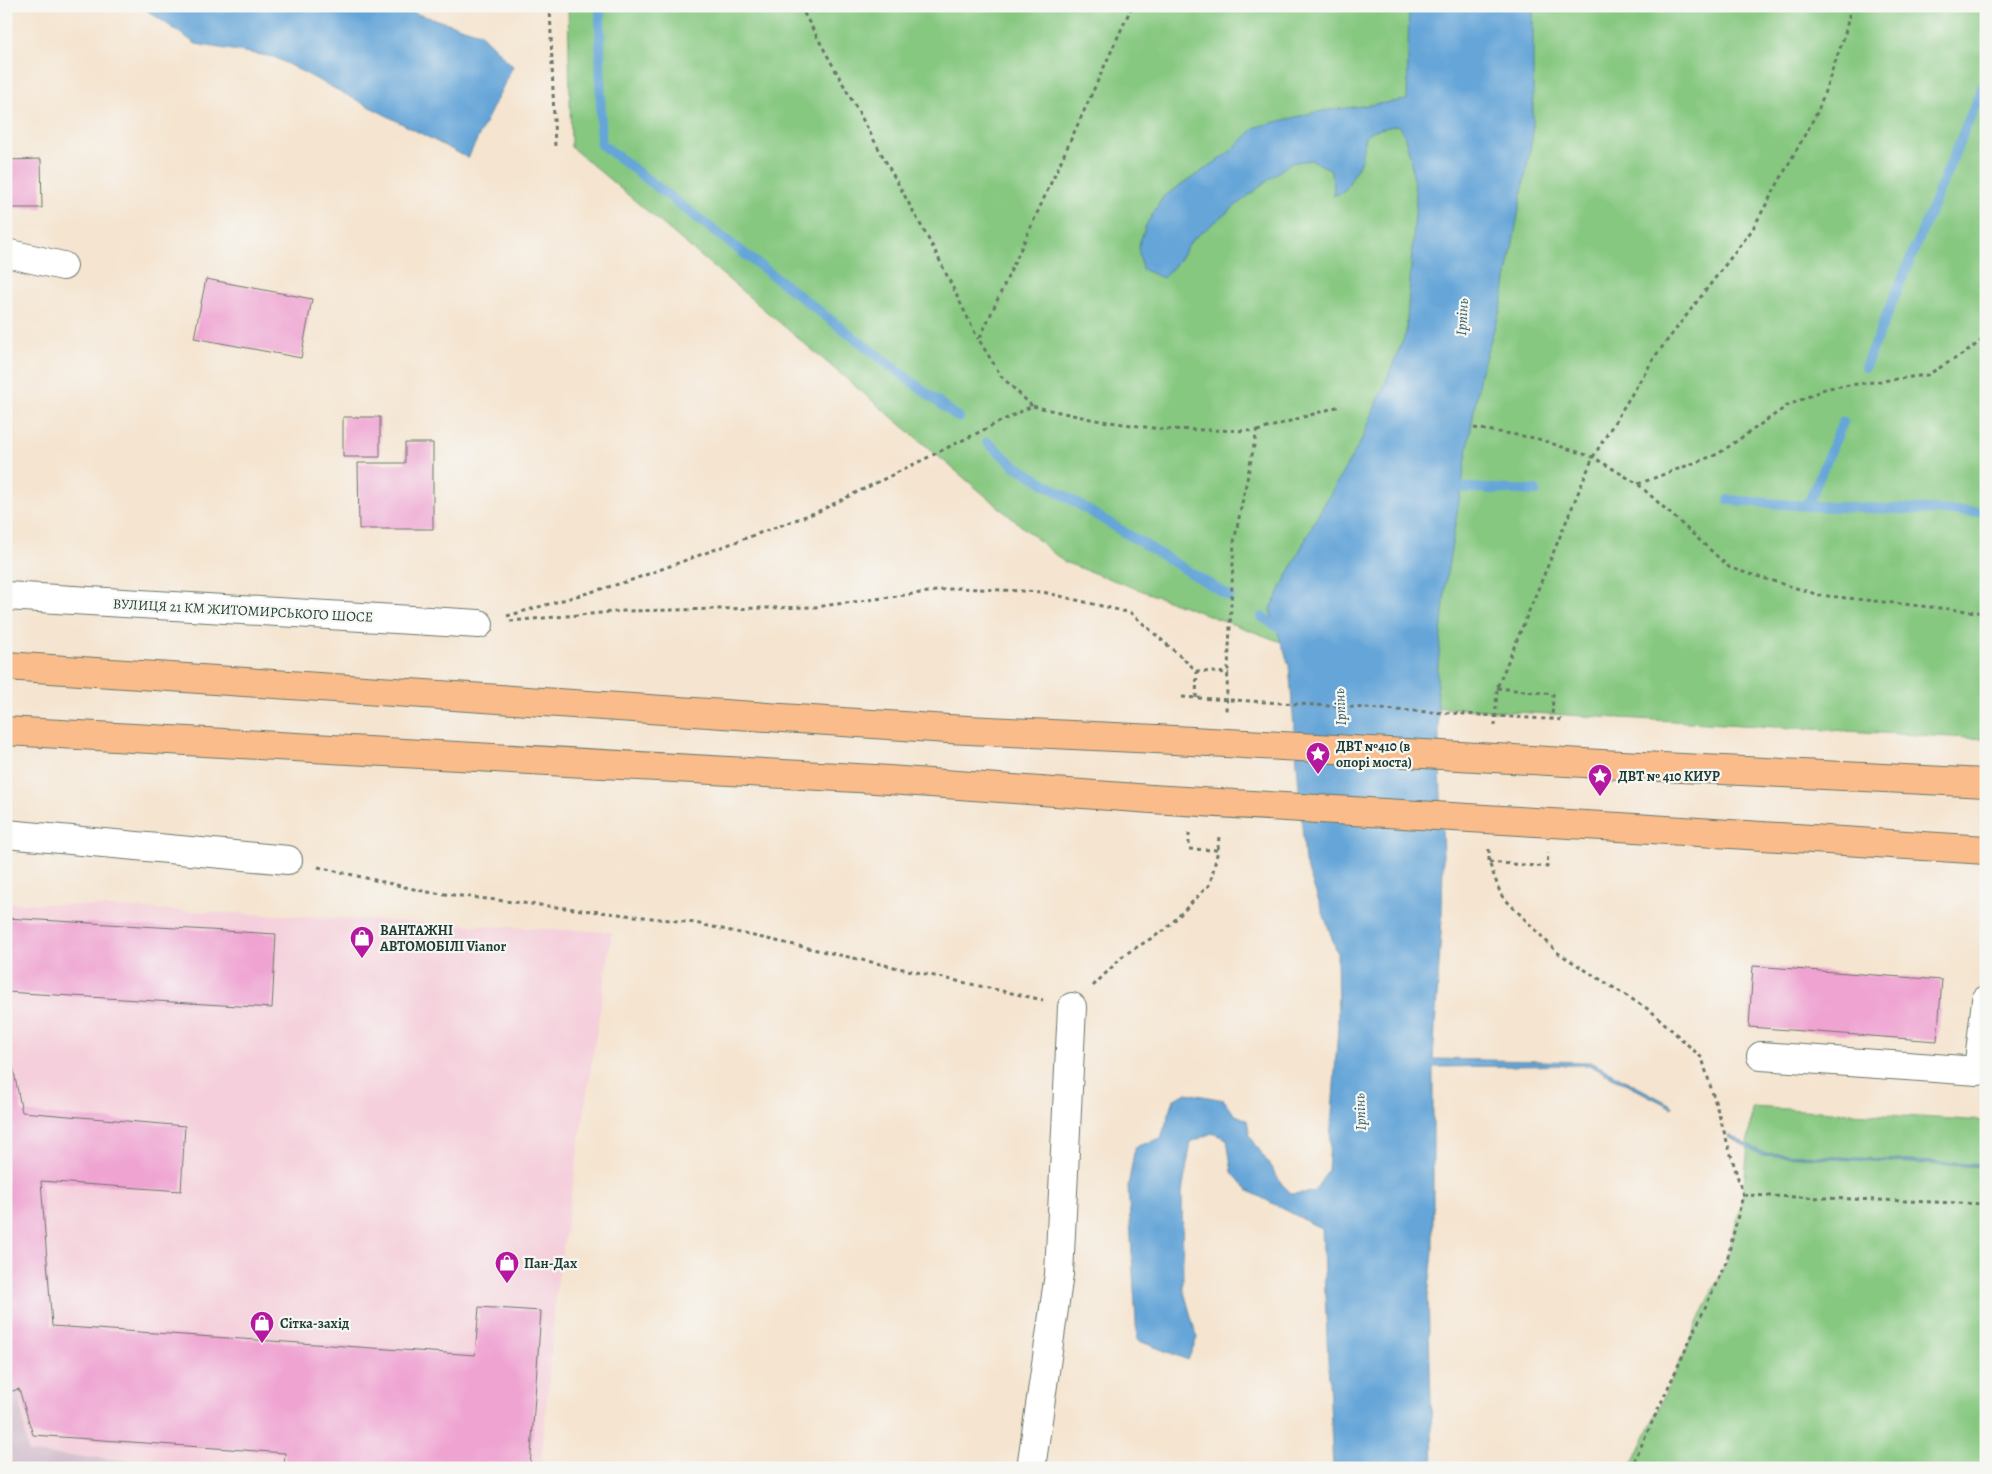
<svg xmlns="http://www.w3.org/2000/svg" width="1992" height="1474" font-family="Alegreya,serif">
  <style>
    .built { fill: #f5cfdb }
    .industrial { fill: #d1bdcc }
    .green { fill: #86c880; stroke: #52825a }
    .water { fill: #65a5d8; stroke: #427186 }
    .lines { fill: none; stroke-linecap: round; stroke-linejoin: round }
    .stream { stroke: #65a5d8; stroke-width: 10 }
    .building { fill: #efa3d1 }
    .minor-casing { stroke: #6a776a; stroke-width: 30 }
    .highway-casing { stroke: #6a776a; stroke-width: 30 }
    .path { stroke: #6a776a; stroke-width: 3; stroke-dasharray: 4 4; stroke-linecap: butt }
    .minor { stroke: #fff; stroke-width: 28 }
    .highway { stroke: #f9bc8a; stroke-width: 28 }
    .highway-bridge-casing { stroke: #6a776a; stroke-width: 30; stroke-linecap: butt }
    .path-bridge { stroke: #6a776a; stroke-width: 3; stroke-dasharray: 4 4; stroke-linecap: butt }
    .highway-bridge { stroke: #f9bc8a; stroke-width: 28 }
    .labels { text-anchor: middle; stroke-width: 4.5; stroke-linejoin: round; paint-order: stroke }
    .street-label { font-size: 14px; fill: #1f3d34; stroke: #f6f6f2 }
    .poi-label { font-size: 14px; font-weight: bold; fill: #1f3d34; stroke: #f6f6f2; text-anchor: start }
    .water-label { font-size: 15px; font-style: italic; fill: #345c65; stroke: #f6f6f2 }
  </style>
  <rect width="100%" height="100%" fill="#f6f6f2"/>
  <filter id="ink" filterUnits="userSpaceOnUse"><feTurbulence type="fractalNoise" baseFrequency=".02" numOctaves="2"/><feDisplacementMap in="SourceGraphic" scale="10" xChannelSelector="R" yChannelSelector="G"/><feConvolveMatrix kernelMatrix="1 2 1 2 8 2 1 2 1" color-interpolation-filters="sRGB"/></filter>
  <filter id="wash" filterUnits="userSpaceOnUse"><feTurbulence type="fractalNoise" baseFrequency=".0096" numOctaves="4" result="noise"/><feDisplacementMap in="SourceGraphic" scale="20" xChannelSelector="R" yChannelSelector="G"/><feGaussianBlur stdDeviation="1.12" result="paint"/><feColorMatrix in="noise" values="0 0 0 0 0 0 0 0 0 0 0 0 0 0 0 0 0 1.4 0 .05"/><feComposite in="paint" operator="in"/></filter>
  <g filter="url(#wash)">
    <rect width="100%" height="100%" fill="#f5e4cf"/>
    <!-- built -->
    <path class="built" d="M6,902L612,932L556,1293L541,1468H238L28,1453L19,1389L6,1327Z"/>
    <!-- industrial -->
    <path class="industrial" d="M6,1327L19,1389L28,1453L238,1468H6Z"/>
    <!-- green -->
    <path class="green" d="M568,6H1986V739L1340,702L1338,663L1064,562L571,147Z
      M1752,1107L1986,1121V1468H1627L1633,1463L1727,1260L1743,1195Z"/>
    <!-- water -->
    <path class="water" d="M141,6H391L480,33L513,66L468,158L274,57L196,44Z
      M1409,6H1533V133L1501,308L1480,374L1446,580L1437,677L1443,857L1442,917L1433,1059L1591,1062L1673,1106L1672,1108L1589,1065L1433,1067V1253L1428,1297L1433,1468H1333L1322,1229L1247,1190L1232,1172L1227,1139L1212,1133L1191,1142L1182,1192L1183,1288L1197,1338L1188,1360L1137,1340L1128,1186L1135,1147L1161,1138L1174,1099L1187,1093L1224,1100L1234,1114L1247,1120L1250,1136L1282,1184L1292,1194L1314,1192L1328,1170L1338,1028L1337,952L1305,862L1289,665L1270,610L1314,522L1361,441L1406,333L1416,200L1410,155L1404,135L1398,125L1371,131L1365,137L1361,160L1345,191L1333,196L1334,185L1330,169L1311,160L1290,163L1192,240L1177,263L1163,278L1142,269L1138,247L1146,225L1163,197L1226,155L1256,127L1316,112L1407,100Z
      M1729,1135L1764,1153L1986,1165V1167L1762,1155L1728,1137Z"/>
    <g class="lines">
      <!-- stream -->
      <path class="stream" d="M600,6L601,144L959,418
        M1865,367L1986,79
        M987,442L1014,465L1229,596
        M1450,487L1536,491
        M1729,500L1807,506L1986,512
        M1807,506L1843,422
        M1262,617L1287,632"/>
    </g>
    <g id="blocks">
      <!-- building -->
      <path class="building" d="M41,159L42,208H6V160Z
        M206,279L312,299L301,358L194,338Z
        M343,417H380V457H343Z
        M405,443H433V529H359L358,463H405Z
        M6,918L276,934L272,1008L6,992Z
        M1753,966L1942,980L1937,1041L1749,1027Z
        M6,1047H9L22,1112L185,1126L181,1191L41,1181L52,1326L475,1355L479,1307L541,1311L530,1468H284L285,1453L33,1435L19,1389L6,1393Z"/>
    </g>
  </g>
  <g filter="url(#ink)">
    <use href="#blocks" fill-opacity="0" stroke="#6a776a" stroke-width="1"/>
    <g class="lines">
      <defs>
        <path id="minor" d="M6,253L63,266
          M6,596L479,624
          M6,834L288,860
          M1761,1056L1978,1071L1986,1000
          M1031,1468L1059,1274L1072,1007"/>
        <path id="highway" d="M6,666L948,729L1156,739
          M6,731L875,779L1151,799
          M1601,764L1986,783
          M1619,827L1986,850"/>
      </defs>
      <!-- minor casing -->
      <use href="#minor" class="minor-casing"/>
      <!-- highway casing -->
      <use href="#highway" class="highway-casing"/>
      <!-- path -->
      <path class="path" d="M550,6L555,148
        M800,6L934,249L978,339
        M1032,406L1001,376L979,340L1132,6
        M1474,428L1535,438L1593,457L1638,484L1730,568L1819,595L1986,613
        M1257,431L1340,406
        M1638,484L1718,454L1787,406L1827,388L1927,375L1965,353L1986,337
        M507,616L629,581L817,512L1032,406L1095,420L1160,429L1257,431L1234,542L1226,711
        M510,621L624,611L815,607L958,588L1043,592L1131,613L1197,671L1229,673
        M1497,688L1553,694L1552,720
        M1196,698L1197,671
        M1495,726L1497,688L1593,457L1656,355L1752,230L1818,111L1845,34L1851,6
        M1189,833V849L1218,850
        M1489,849V862L1501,895L1558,953L1651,1011L1702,1058L1743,1195L1727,1260L1631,1468
        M1489,862L1547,867L1548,853
        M318,867L427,892L695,923L1043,1000
        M1093,986L1124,955L1165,930L1210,884L1218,850L1219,835
        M1743,1195L1986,1204"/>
      <!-- minor -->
      <use href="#minor" class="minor"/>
      <!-- highway -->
      <use href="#highway" class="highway"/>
      <defs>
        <path id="highway-bridge" d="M1156,739L1601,764
          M1151,799L1619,827"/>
      </defs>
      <!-- highway-bridge casing -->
      <use href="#highway-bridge" class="highway-bridge-casing"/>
      <!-- path-bridge -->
      <path class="path-bridge" d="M1182,697L1564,720"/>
      <!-- highway-bridge -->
      <use href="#highway-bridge" class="highway-bridge"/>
    </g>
  </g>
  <!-- icons -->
  <defs>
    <symbol id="sight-pin" viewBox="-11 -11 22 30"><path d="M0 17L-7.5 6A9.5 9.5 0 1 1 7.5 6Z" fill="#b5179e" stroke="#f6f6f2"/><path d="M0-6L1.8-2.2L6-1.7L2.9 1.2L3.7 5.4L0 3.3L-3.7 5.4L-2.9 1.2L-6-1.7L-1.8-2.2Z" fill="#fff"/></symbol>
    <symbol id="shop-pin" viewBox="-11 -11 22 30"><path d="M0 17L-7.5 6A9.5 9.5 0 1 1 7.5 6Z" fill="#b5179e" stroke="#f6f6f2"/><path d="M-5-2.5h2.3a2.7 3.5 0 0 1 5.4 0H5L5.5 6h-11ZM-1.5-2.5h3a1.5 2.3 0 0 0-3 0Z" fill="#fff"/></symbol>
  </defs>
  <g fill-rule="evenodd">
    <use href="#sight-pin" x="1304" y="740" width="28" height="38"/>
    <use href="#sight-pin" x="1586" y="762" width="28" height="38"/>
    <use href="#shop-pin" x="348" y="924" width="28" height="38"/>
    <use href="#shop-pin" x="493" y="1249" width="28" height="38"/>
    <use href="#shop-pin" x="248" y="1309" width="28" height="38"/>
  </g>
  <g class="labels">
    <!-- street labels -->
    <g class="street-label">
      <text transform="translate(243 610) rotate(3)" y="5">ВУЛИЦЯ 21 КМ ЖИТОМИРСЬКОГО ШОСЕ</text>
    </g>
    <!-- poi labels -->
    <g class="poi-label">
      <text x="1336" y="751">ДВТ №410 (в<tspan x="1336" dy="16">опорі моста)</tspan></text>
      <text x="1618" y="781">ДВТ № 410 КИУР</text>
      <text x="380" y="935">ВАНТАЖНІ<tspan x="380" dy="16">АВТОМОБІЛІ Vianor</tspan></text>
      <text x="524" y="1268">Пан-Дах</text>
      <text x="280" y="1328">Сітка-захід</text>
    </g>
    <!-- water labels -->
    <g class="water-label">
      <text transform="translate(1462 317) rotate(-87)" y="5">Ірпінь</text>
      <text transform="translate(1340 707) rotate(-93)" y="5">Ірпінь</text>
      <text transform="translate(1360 1112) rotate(-92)" y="5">Ірпінь</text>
    </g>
  </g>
  <!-- margin -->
  <rect width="1992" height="1474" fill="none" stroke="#f6f6f2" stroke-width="25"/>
</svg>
